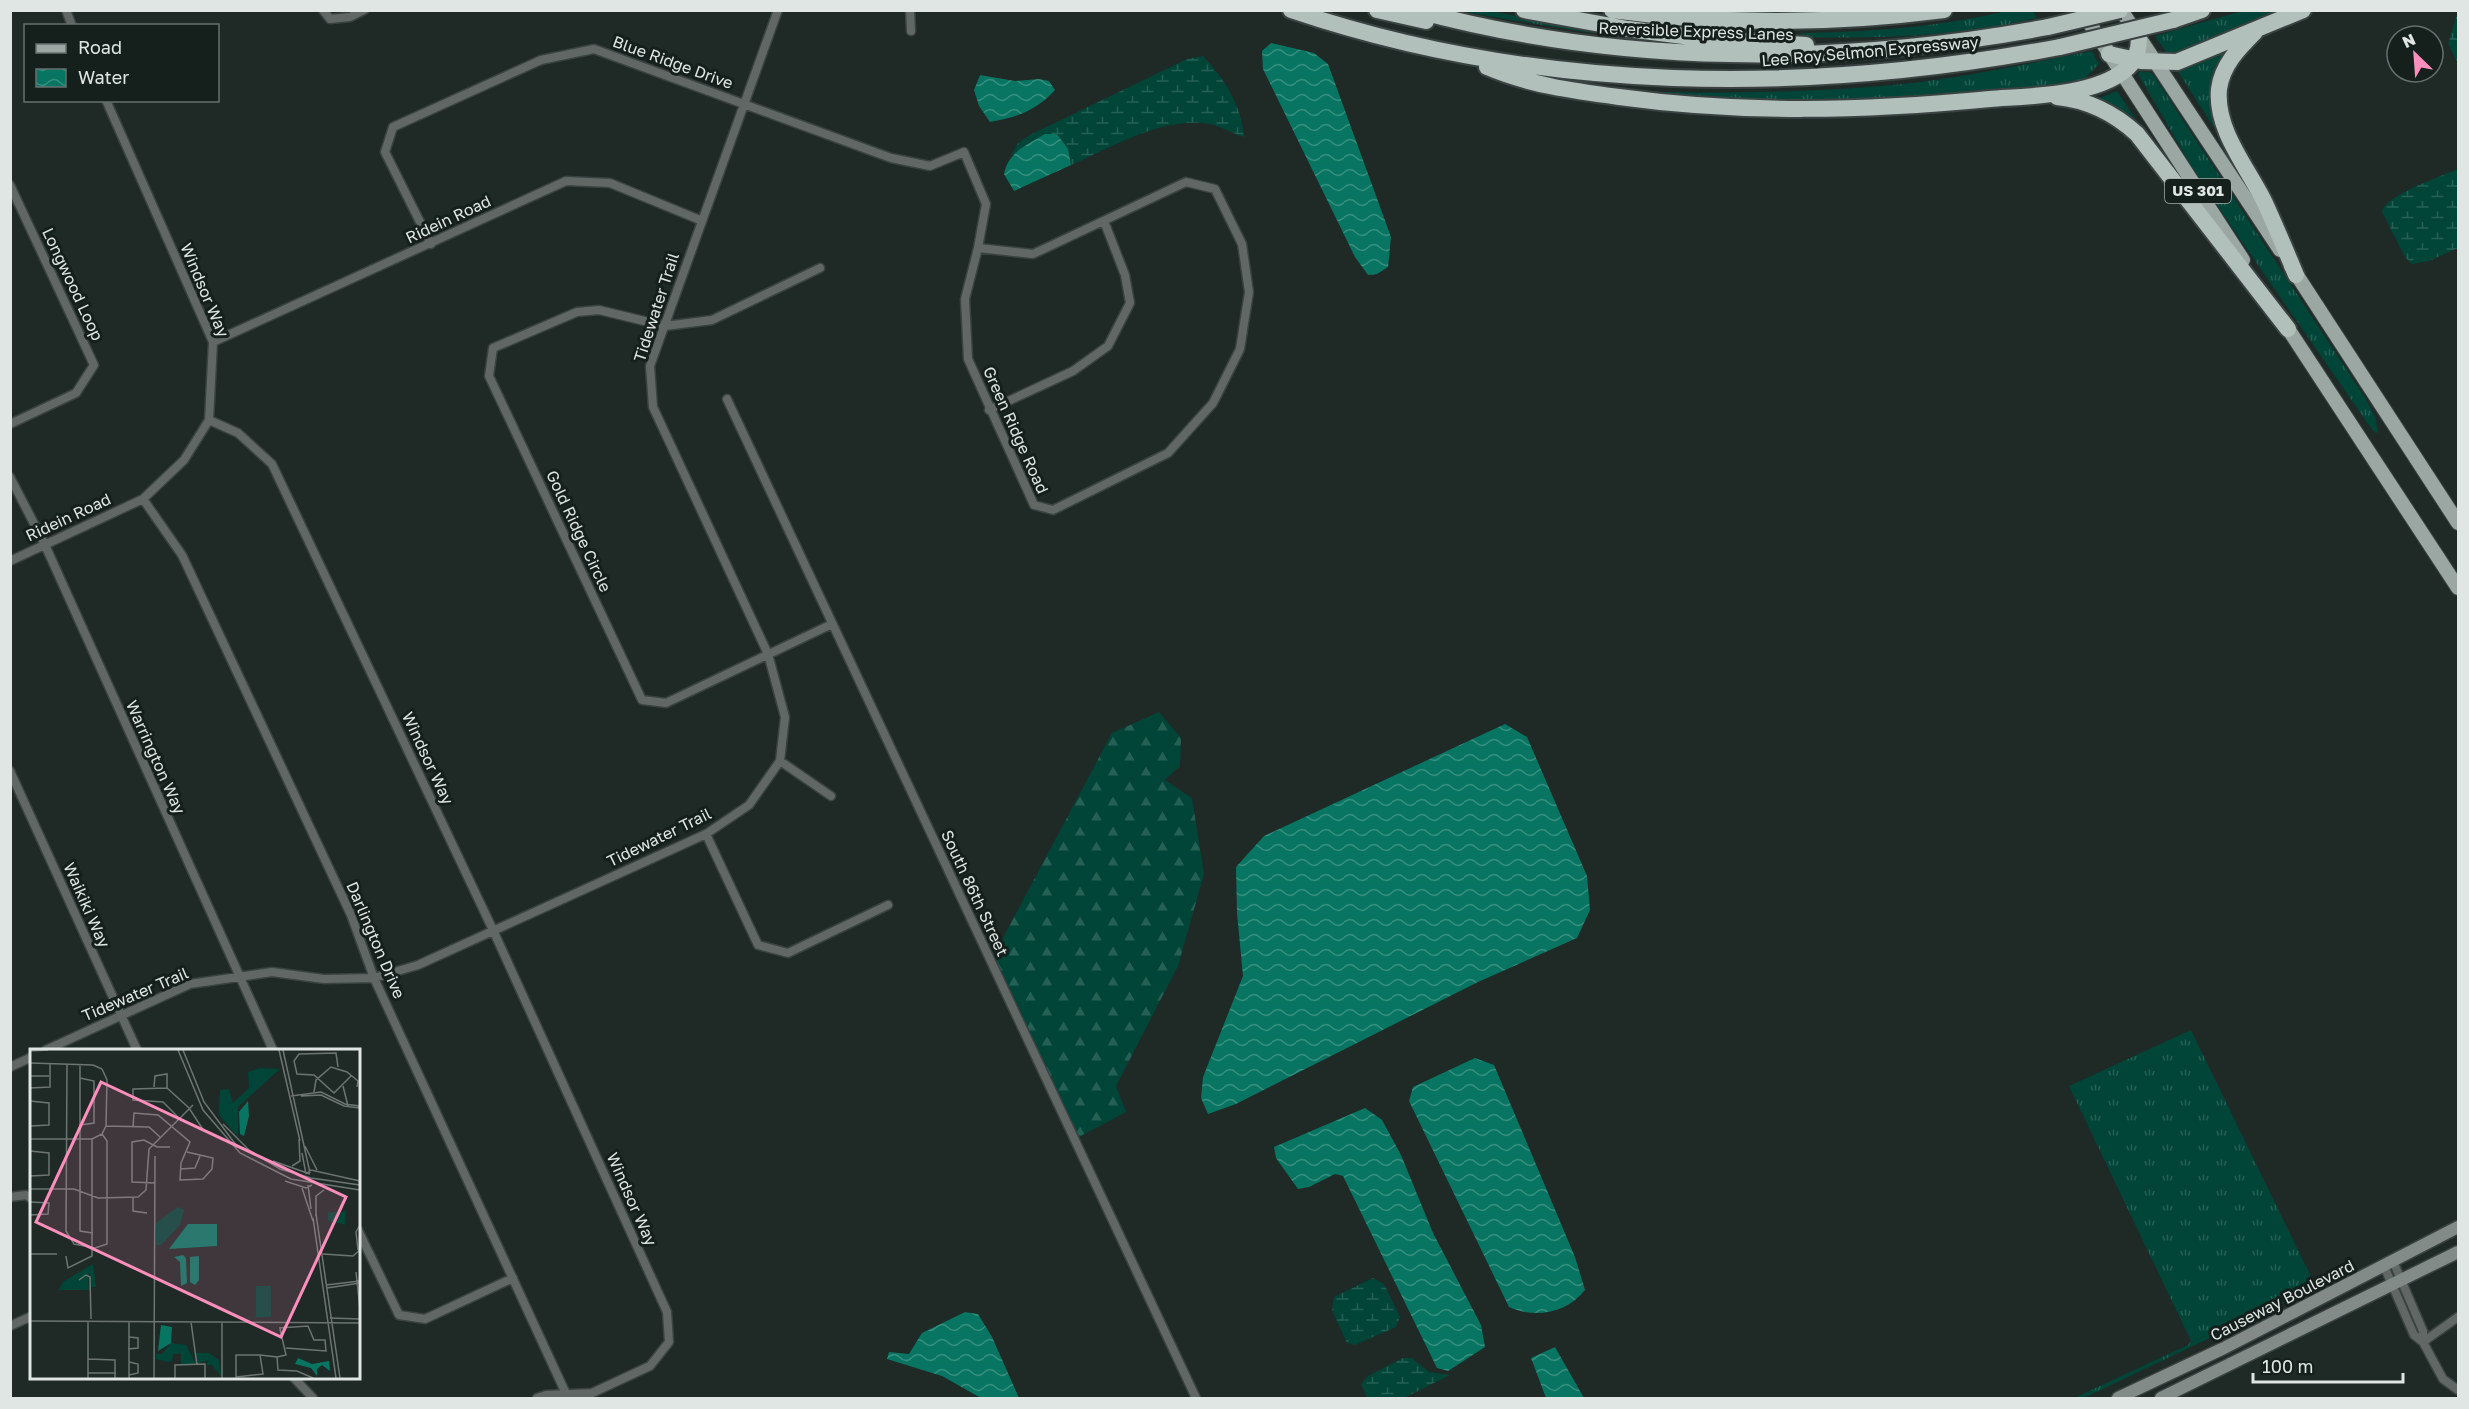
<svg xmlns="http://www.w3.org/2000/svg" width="2469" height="1409" font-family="'Golos Text',sans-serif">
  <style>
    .grass { fill: url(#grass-tufts) }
    .forest { fill: url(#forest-firs) }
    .wetland { fill: url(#wetland-marsh) }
    .water { fill: url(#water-waves) }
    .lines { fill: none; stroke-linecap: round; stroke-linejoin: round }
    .street-casing { stroke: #3a4341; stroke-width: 11 }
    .secondary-casing { stroke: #3a4341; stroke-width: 15 }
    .primary-casing { stroke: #3a4341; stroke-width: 16 }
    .highway-casing { stroke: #3a4341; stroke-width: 20 }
    .street { stroke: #616765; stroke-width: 8 }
    .secondary { stroke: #828b88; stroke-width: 12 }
    .primary { stroke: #9ba7a3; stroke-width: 14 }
    .highway { stroke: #b2c0bc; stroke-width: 16 }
    .highway-bridge-casing { stroke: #3a4341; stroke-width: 20; stroke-linecap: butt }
    .highway-bridge { stroke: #b2c0bc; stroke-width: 16 }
    .labels { text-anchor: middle; stroke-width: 6; stroke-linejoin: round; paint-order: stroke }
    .shield { fill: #15201d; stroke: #a2aba8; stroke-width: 1.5 }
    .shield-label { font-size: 15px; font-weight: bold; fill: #dfe6e4 }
    .street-label { font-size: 16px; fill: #dfe6e4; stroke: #15201d }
    .inset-road { fill: none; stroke: #6c7572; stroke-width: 1.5 }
    .view { fill: #fe8ebc; fill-opacity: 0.15; stroke: #fe8ebc; stroke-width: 3 }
    .inset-edge { fill: none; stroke: #dfe6e4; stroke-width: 3 }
  </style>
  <defs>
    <pattern id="grass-tufts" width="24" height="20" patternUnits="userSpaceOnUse" patternTransform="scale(1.5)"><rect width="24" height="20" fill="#004538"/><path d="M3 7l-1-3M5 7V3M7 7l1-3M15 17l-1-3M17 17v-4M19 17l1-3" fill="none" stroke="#256055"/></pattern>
    <pattern id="forest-firs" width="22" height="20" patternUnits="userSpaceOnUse" patternTransform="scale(1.5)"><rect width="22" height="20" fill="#004538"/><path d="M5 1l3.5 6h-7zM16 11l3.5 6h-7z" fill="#256055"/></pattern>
    <pattern id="wetland-marsh" width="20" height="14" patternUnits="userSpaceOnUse" patternTransform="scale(1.5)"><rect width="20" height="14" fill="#004538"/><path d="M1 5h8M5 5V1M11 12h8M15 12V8" fill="none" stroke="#256055"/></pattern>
    <pattern id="water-waves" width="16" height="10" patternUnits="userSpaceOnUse" patternTransform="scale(1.5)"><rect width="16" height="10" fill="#077561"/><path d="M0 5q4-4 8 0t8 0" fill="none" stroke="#378f7f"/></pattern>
  </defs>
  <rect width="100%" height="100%" fill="#1f2926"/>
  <!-- grass -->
  <path class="grass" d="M1458,11H1491L1590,31L1591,33Z
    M2007,11H2033L2037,18C1961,36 1879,39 1801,37V33C1870,32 1940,27 2007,11Z
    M2242,11H2289L2171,59L2155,36Z
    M2230,45L2225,56L2226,146L2177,70Z
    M2092,51L2099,64L2080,83L1869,105L1769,106L1626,91C1719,94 1811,93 1904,84C1967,77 2030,63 2092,51Z
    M2140,71L2152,73L2366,399L2376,419L2378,433L2373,431L2240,239L2192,167L2138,74Z
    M2117,91L2137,121L2132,124L2094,100Z
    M2191,1030L2316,1287L2084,1398H2074L2188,1345L2191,1341L2069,1086Z"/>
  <!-- forest -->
  <path class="forest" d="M1159,712L1181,738L1180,766L1165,780L1192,798L1204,874L1178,966L1116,1086L1126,1112L1079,1137L994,955L1112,733Z"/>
  <!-- wetland -->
  <path class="wetland" d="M2458,11V63L2448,44Z
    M1203,56C1224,78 1242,106 1244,137C1233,134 1221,126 1210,124C1163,116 1112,147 1071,165L1068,149L1011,155L1018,143L1030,135L1187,59Z
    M2458,169V248L2429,261L2412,264L2405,257L2382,212C2385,195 2442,176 2458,169Z
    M1373,1278L1384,1284L1400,1317L1396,1327L1355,1345L1347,1343L1332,1310L1334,1297Z
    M1403,1358H1412L1429,1372L1450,1375L1404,1398H1367L1361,1384L1368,1376Z"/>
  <!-- water -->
  <path class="water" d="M1271,43L1314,53L1328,64L1391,237L1388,267L1377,274L1368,275L1355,257L1263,69L1262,51Z
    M980,75L1015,81L1039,79L1049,81L1055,90C1037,110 1016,118 990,122L979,106L974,90Z
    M1045,134H1057L1068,149L1071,165L1014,191L1004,174C1008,152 1027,145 1045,134Z
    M1505,724L1527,737L1587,876L1590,910L1577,938L1478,982L1236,1104L1208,1114L1201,1098L1203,1077L1243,976L1237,913L1236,867L1264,836Z
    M1475,1058L1494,1065L1575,1257L1585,1290C1567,1313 1536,1319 1509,1307L1409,1101L1413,1087Z
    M1365,1108L1382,1120L1401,1155L1433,1233L1481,1325L1485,1347L1448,1371L1437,1368L1343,1176L1335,1174L1309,1187L1298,1189L1276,1158L1274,1147Z
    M965,1312L978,1314L992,1337L1019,1398H981L942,1376L887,1359L889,1352L909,1354L922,1333Z
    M1555,1347L1584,1398H1546L1531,1358Z"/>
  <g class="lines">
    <defs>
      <path id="street" d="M66,10L72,26
        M323,10L330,19L350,17L364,10
        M910,10L911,31
        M10,185L94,365L76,393L10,424
        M431,244L385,152L393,127L541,60L594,49L891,158L930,166L964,152L986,204L978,248L965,299L968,359L1034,505L1053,510L1168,453L1213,403L1240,349L1249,292L1242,244L1215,189L1186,182L1033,254L978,248
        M820,268L712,320L665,326L599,310L577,312L493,348L489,376L642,700L666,703L832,624
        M213,342L566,181L610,183L700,220
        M727,399L1196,1398
        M989,410L1073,371L1108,346L1130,303L1125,275L1104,221
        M209,420L238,433L272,464L493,930L667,1312L669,1342L650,1366L592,1393L546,1395L537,1398
        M10,477L45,545L273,1050
        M143,499L182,555L351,915L374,978L568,1398
        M10,561L143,499L184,460L209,420L213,342L106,100
        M780,761L831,796
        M10,771L137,1050
        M706,834L758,945L788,953L888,905
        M46,1050L190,984L272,972L324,979L374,978L418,965L706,834L749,805L780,761L785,717L768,654L653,407L650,366L778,10
        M10,1067L32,1057
        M10,1197L26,1195L32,1199
        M358,1230L399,1315L425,1319L513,1278
        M2393,1261L2423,1331V1342
        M2384,1266L2414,1335L2423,1342L2443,1379L2458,1390
        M10,1326L32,1316
        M2423,1342L2458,1317
        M294,1378L313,1398"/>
      <path id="secondary" d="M2118,1398L2224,1348L2458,1227
        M2161,1398L2458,1252"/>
      <path id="primary" d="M2081,10L2243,260
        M2121,10L2280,250
        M2291,266L2458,523
        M2283,321L2458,588"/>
      <path id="highway" d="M1291,10C1539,94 1805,95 2060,47
        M1377,10L1426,21
        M1415,10C1621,66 1839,66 2048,27
        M1524,10L1628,29L1707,39L1806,45
        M1612,10C1721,25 1835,24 1944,10
        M2173,20L2202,10
        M2255,32C2239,48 2222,65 2219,89C2215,130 2248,168 2265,203C2276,227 2286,251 2296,275
        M2109,54L2141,61L2177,62L2303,10
        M1487,67C1529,85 1574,91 1619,97C1743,114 1865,111 1990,99C2029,96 2094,96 2125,70C2136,62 2139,50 2139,38
        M2057,97C2088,100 2114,113 2137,134L2288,329"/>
    </defs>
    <!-- street casing -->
    <use href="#street" class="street-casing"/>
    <!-- secondary casing -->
    <use href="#secondary" class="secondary-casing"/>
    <!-- primary casing -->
    <use href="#primary" class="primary-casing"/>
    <!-- highway casing -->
    <use href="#highway" class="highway-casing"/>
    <!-- street -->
    <use href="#street" class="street"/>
    <!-- secondary -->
    <use href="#secondary" class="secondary"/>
    <!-- primary -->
    <use href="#primary" class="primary"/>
    <!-- highway -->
    <use href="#highway" class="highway"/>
    <defs>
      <path id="highway-bridge" d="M2048,27L2120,10
        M2060,47L2173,20"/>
    </defs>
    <!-- highway-bridge casing -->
    <use href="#highway-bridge" class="highway-bridge-casing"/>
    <!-- highway-bridge -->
    <use href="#highway-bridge" class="highway-bridge"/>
  </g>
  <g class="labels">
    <!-- shield labels -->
    <rect class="shield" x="2165" y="179" width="66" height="24" rx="4.5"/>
    <g class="shield-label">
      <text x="2198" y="196">US 301</text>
    </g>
    <!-- street labels -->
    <g class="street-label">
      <text transform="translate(1696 31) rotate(2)" y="6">Reversible Express Lanes</text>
      <text transform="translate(1870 51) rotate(-5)" y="6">Lee Roy Selmon Expressway</text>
      <text transform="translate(673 62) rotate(20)" y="6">Blue Ridge Drive</text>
      <text transform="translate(448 219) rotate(-25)" y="6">Ridein Road</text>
      <text transform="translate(73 284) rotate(65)" y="6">Longwood Loop</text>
      <text transform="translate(205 290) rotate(67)" y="6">Windsor Way</text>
      <text transform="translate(656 307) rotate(-72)" y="6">Tidewater Trail</text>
      <text transform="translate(1016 430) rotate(66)" y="6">Green Ridge Road</text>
      <text transform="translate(68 517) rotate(-25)" y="6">Ridein Road</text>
      <text transform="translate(579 531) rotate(65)" y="6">Gold Ridge Circle</text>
      <text transform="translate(156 757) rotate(66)" y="6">Warrington Way</text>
      <text transform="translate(428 758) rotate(65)" y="6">Windsor Way</text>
      <text transform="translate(659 837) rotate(-26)" y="6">Tidewater Trail</text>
      <text transform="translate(975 893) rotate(65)" y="6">South 86th Street</text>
      <text transform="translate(87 905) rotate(66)" y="6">Waikiki Way</text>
      <text transform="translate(376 940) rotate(67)" y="6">Darlington Drive</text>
      <text transform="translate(135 994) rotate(-23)" y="6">Tidewater Trail</text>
      <text transform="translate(632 1199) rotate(66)" y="6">Windsor Way</text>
      <text transform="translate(2282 1300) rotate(-27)" y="6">Causeway Boulevard</text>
    </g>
  </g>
  <!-- overview -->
  <g transform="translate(30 1049)">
    <rect width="330" height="330" fill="#1f2926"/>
    <path d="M226,237H241V268L192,269L226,268Z" fill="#004538"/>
    <path d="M148,158L154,161L150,176L131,196H126V174ZM63,215L66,238H61L60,226L58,225L59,241H28L34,232Z" fill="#004538"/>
    <path d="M230,19L250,20L208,58V88L189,66L190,41L199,40L203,54L219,39L218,23ZM316,162L315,176L298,171V164ZM141,294L156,296L166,315H151V305H143L142,312L138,313L126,310V305H132ZM164,304H179L189,311L191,327L182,316H176L179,311L167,315Z" fill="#004538"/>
    <path d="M218,52L219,67L214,87L210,85L209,63ZM158,175H187V197L139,200ZM153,206L156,209L157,234L151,237L150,213L144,208ZM169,207V231L165,236L160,233V208ZM131,276L142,278L141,294L128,302ZM268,309L282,315L299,312L300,322L292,316L287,320V327L281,319L265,315Z" fill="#077561"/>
    <path class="inset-road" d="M148,1L173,61L210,104L261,130L330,141M153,1L174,53L206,96M249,1L270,92M253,1L280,124M0,2L18,1M0,14L63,16L72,20M50,15V182L63,184M37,16L36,182L44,195L65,199L77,195V92L72,85M308,18L306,4L269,5L264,12L267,25L284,26L304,44L321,27M72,20L77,31L76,77L72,85M0,27H19M313,37L318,57M124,38L125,27L137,25V39M0,39L20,38V14M284,43L286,31L301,18L317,23L328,32L327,38M261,47L291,43L315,55L330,57M271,47L291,46L314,57L330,59M0,52L19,54V76L0,77M149,69L133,53L103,51V40L137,39L159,59L174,82M193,75L220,102L250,120L281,129L330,136M50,76L64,74V32L50,29M76,77L119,78L130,88M103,78L104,64L128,66L160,93L151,114L150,131L173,130L182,120L183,109L157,103M0,90H62L72,85M275,97L287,121M0,102L19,104V126L0,127M272,104L276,125M243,112L280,125M262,117L270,112L269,90M150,120L165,119L170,107M276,125L281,121L330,132M255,132L276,139L282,136M125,134L102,133V93L114,91L127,98H140M278,136L281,160M272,139L283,172M0,140H44L68,149L108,148L116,141L119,100L163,56M103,149V162L117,164M0,153L19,154L18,165L0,166M286,165L310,329M286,167V147L294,141M283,169L306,329M328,201L326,183L330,176M0,205H27M293,205L323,207L330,201M36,207L38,219L62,207V90M326,223L330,260M49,231L56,226L60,228L61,270M296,236L330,232M297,239L330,234M300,269L330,270M0,272L330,274M58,272V329M161,273L167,316M249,279L278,277L284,291H295L296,302L256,299M98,300L108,299V289L99,288M206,306H230L233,325L206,328ZM230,306L247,308L248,321L267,322L283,329M247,308L256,306L250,280M58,310L85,311V329M99,313L108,315V324L99,326M58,324H86M99,329V272M124,329L125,107M145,329V316L175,315V329M192,329V273"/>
    <path class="view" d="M71,33L316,148L251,288L6,173Z"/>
    <rect width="330" height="330" class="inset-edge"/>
  </g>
  <!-- border -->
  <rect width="2469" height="1409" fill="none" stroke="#dfe6e4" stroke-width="24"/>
  <!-- legend -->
  <rect x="24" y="24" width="195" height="78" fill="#15201d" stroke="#666f6d" stroke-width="1.5"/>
  <rect x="36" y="44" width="30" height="9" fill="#9ba7a3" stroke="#666f6d" stroke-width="1.5"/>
  <text x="78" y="54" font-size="18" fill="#dfe6e4">Road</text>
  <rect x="36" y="69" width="30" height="18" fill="url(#water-waves)" stroke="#666f6d" stroke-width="1.5"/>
  <text x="78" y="84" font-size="18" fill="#dfe6e4">Water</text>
  <!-- north arrow -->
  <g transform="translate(2415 54) rotate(335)"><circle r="28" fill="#15201d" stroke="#666f6d" stroke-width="1.5"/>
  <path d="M0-4.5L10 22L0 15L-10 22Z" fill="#fe8ebc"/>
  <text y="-9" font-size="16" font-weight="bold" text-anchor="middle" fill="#dfe6e4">N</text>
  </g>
  <!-- scale -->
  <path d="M2253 1373v9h150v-9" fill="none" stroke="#dfe6e4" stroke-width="3"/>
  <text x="2262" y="1373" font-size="18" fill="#dfe6e4" stroke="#15201d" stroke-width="4.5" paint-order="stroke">100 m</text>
</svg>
